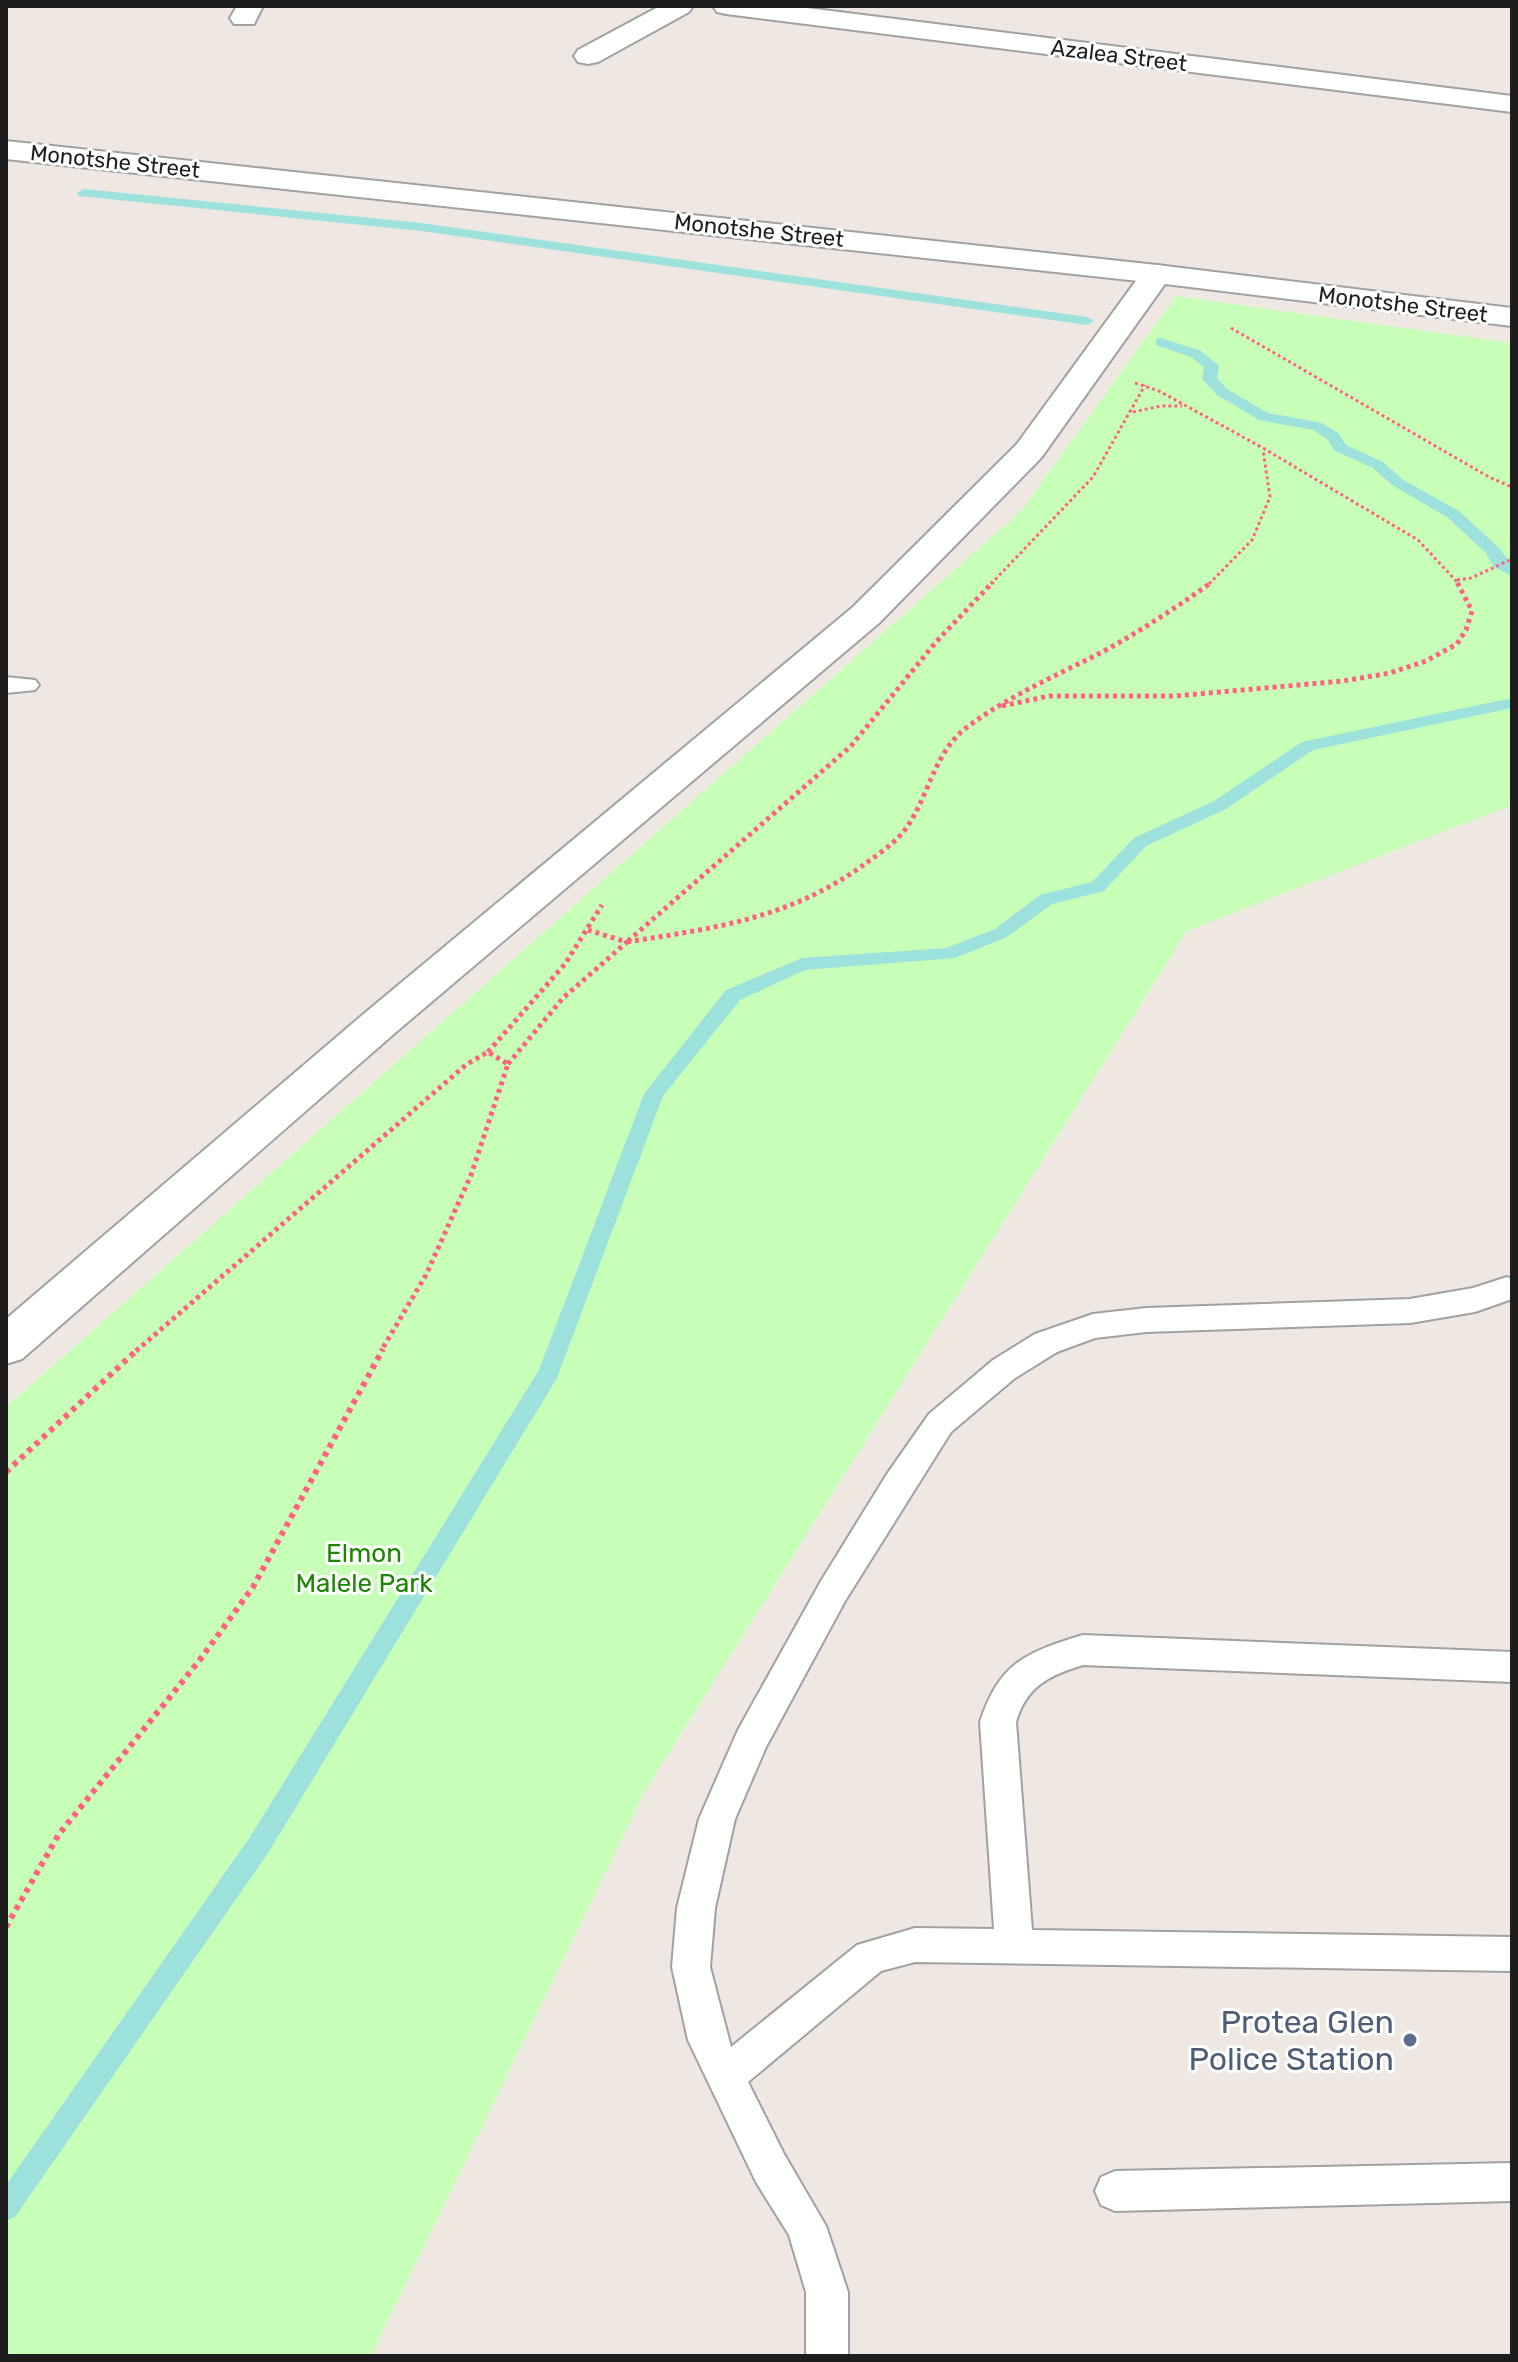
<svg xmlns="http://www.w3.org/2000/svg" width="1518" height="2362" font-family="Rubik,sans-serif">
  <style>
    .park { fill: #c7ffb9 }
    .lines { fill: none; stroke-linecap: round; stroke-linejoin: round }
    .stream { fill: #9de1dd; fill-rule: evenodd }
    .service-casing { stroke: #a1a1a1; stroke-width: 4 }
    .minor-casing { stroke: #a1a1a1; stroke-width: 4 }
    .tertiary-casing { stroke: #a1a1a1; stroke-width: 4 }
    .path-far2 { stroke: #ff637f; stroke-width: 3; stroke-dasharray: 3 3; stroke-linecap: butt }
    .path-far1 { stroke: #ff637f; stroke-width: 5; stroke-dasharray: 4 4; stroke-linecap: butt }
    .path { stroke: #ff637f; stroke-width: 6; stroke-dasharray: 5 5; stroke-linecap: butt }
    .service { fill: #fff; fill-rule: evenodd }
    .minor { fill: #fff; fill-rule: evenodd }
    .tertiary { fill: #fff; fill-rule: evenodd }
    .service-dot { fill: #5c6f8a; stroke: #fff; stroke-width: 3 }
    .labels { text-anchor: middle; stroke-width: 6; stroke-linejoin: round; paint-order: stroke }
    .far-street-label { font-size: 22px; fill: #1d1d1d; stroke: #fff }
    .park-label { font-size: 26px; fill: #1c8501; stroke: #fff }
    .near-service-label { font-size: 32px; fill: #4e5e75; stroke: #fff; text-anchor: end }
  </style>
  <rect width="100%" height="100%" fill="#efe7e1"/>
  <!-- park -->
  <path class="park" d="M1176,296L1512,343V805L1187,931L645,1791L371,2356H6V1407L1021,511Z"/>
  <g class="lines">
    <!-- stream -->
    <path class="stream" d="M84,189L421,223L1087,317L1094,321L1087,325L421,231L79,196L77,193Z
      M1161,338L1201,351L1219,366L1217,378L1227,389L1268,413L1322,423L1338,433L1346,445L1383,462L1402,479L1459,511L1498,547L1512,564V576L1494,567L1486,553L1447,517L1392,485L1373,468L1335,451L1327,439L1313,430L1259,420L1217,395L1202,379L1204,367L1191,357L1156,345V339Z
      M1512,698V708L1313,750L1226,809L1146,846L1104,891L1052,904L1007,937L955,958L805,970L740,1000L663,1096L557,1378L268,1853L15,2217L6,2221V2185L250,1837L539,1370L644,1094L726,990L802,958L946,948L995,929L1040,895L1092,882L1134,838L1214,801L1302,742Z"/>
    <defs>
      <path id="service" d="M6,677L35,680L39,685L35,690L6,693Z
        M1507,1277L1512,1279V1299L1475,1312L1410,1323L1146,1332L1095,1338L1057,1352L1015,1378L951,1432L845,1601L766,1747L735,1819L715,1908L710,1967L731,2047L857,1945L915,1928L994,1929L980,1722C1000,1662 1025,1653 1083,1635L1512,1652V1682L1083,1665C1049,1675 1026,1687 1016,1722L1032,1930L1512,1937V1971L915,1962L881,1971L748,2082L784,2154L826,2226L848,2292V2356H806V2292L789,2235L756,2182L688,2040L672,1967L677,1908L699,1819L738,1730L821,1581L887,1474L929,1414L993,1360L1035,1334L1093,1314L1146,1308L1410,1299L1473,1288Z
        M1512,2163V2201L1115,2211L1101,2205L1095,2191L1101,2177L1115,2171Z"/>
      <path id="minor" d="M237,6H263L254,24H234L230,18Z
        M660,6H693L689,12L598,62L588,64L578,62L574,56L578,50Z
        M713,6H791L1512,96V112L726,14L717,12Z
        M1157,265L1168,267L1172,274L1041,458L879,623L396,1032L22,1359L6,1364V1319L366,1012L853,607L1017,444L1146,267Z"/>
      <path id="tertiary" d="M6,141L1157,265L1512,308V326L1157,283L6,159Z"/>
    </defs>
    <!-- service casing -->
    <use href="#service" class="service-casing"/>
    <!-- minor casing -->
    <use href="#minor" class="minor-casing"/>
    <!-- tertiary casing -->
    <use href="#tertiary" class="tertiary-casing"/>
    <!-- path-far2 -->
    <path class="path-far2" d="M1231,328L1489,477L1512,487
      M1135,383L1159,391L1263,448L1418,540L1459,584
      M1133,412L1161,406H1182
      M1457,580L1471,578L1512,559
      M991,584L1093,477L1145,385
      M1209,584L1252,540L1270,497L1263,450"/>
    <!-- path-far1 -->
    <path class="path-far1" d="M1002,706L1049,696H1175L1343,681L1390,673L1426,661L1457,644L1466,630L1472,611L1457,582
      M628,941L851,746L936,642L993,582
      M627,942C714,928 788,919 862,866C877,855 896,843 907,827C929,795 934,753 966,728C1008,696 1058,675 1104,651C1142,630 1177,607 1212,582
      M488,1052L565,964L602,905
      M508,1064L563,998L627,942L588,930
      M136,1351L467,1064L488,1052L508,1064L471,1175L426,1275L381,1351"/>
    <!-- path -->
    <path class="path" d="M6,1472L138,1349
      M6,1927L59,1834L199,1661L253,1587L383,1349"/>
    <!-- service -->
    <use href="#service" class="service"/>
    <!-- minor -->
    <use href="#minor" class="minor"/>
    <!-- tertiary -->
    <use href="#tertiary" class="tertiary"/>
  </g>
  <!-- markers -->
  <circle class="service-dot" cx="1410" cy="2040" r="8"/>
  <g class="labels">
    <!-- far-street labels -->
    <g class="far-street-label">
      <text transform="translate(1119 55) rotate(7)" y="8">Azalea Street</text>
      <text transform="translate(115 161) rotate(6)" y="8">Monotshe Street</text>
      <text transform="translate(759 230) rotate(6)" y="8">Monotshe Street</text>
      <text transform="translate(1403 304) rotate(7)" y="8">Monotshe Street</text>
    </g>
    <!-- park labels -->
    <g class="park-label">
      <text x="364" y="1562">Elmon<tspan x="364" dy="30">Malele Park</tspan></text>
    </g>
    <!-- near-service labels -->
    <g class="near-service-label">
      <text x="1394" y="2033">Protea Glen<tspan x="1394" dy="37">Police Station</tspan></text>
    </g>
  </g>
  <!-- border -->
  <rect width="1518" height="2362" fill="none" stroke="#1d1d1d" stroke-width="16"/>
</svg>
